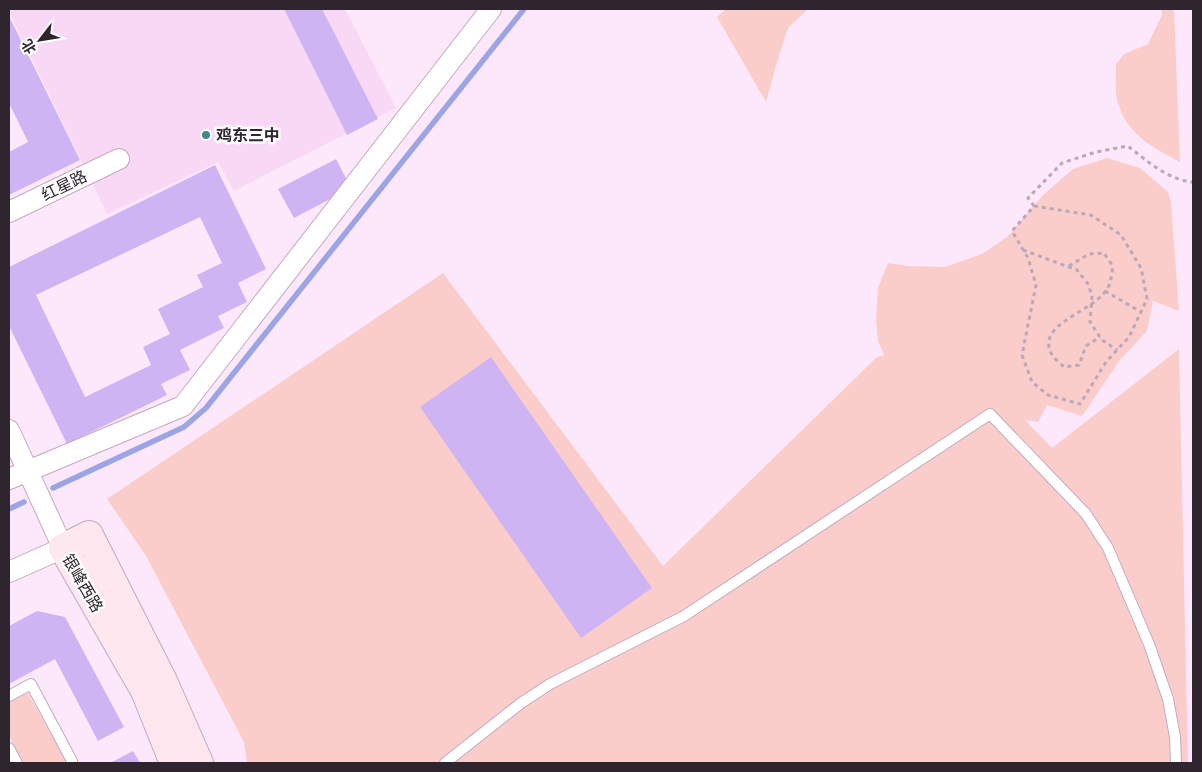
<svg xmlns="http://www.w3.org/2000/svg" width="1202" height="772" font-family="Manrope,'Noto Sans SC',sans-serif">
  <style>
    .built { fill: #f8d8f4 }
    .green { fill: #fbcdca }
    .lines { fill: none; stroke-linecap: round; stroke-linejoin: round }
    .stream { stroke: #9ba4e4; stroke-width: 5.5 }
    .building { fill: #cfb4f4; fill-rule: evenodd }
    .lane-casing { stroke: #c2a9bf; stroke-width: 12 }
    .street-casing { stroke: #c2a9bf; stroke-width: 22 }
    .secondary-casing { stroke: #c2a9bf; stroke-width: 30 }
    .path { stroke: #baa8b8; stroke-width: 3; stroke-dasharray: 4 4; stroke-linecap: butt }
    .lane { stroke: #fff; stroke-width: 10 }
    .street { stroke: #fff; stroke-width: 20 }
    .secondary { stroke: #fee7ef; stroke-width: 28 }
    .poi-dot { fill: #3f878b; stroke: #fdfdfd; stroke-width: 2 }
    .labels { text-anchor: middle; stroke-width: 5; stroke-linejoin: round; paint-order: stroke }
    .poi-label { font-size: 16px; font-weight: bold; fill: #2f252e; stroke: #fdfdfd; text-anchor: start }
    .street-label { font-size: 16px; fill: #2f252e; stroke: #fdfdfd }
  </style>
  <rect width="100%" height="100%" fill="#fde8fb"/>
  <!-- built -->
  <path class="built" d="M9,9H345L396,108L234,191L218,162L107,214L9,12Z"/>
  <!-- green -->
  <path class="green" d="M726,9H808L788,28L777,62L766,102L717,17Z
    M1161,9H1174L1180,162C1152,147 1125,134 1117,99C1115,89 1116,75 1116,64L1124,54L1148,44L1162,15Z
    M1107,158L1140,168L1168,192L1171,202L1179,311L1153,301L1147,331L1119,361L1082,416L1047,405L1038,422L1025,420L1052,448L1179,349L1188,763H247L244,742L146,556L107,499L443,273L663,566L877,357L884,355L878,341L876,320L878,288L888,263L908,266L945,267L982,254L1007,237L1043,195L1073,169Z
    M27,691L65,759L79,763H22L9,735V700Z"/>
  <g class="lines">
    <!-- stream -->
    <path class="stream" d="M53,488L184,427L206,408L524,9
      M9,509L24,502"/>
  </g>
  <!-- building -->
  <path class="building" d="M284,9H322L378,119L347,135Z
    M9,16L80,160L9,195V152L28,142L9,103Z
    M336,159L351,188L294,218L278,189Z
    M215,165L266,269L238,283L247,302L218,316L224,328L180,350L190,370L161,384L167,395L67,444L9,326V267ZM200,217L222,263L197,275L203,287L158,309L170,334L143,347L151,365L85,397L36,295Z
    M491,357L652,588L581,638L420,407Z
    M37,611L65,617L124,727L98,741L55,659L9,684V626Z
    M133,751L140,763H110Z"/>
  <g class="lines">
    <defs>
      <path id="lane" d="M9,696L31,684L72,761L71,763
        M9,748L17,763
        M445,763L521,703L550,684L684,616L990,414L1086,514L1108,548L1149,644L1168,699L1175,737L1176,763"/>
      <path id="street" d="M9,212L119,159
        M9,430L63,548L9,572
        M9,479L183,406L491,9"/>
      <path id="secondary" d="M174,763L145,691L63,548L89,535L163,681L199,763"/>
    </defs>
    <!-- lane casing -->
    <use href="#lane" class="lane-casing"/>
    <!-- street casing -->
    <use href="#street" class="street-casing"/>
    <!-- secondary casing -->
    <use href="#secondary" class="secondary-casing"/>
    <!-- path -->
    <path class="path" d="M1034,206L1091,215L1121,235L1141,268L1147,299L1129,337L1106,362L1080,404L1048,395L1032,382L1022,355L1036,285L1028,258L1012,231Z
      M1034,206L1028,198L1062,163L1096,152L1128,146C1147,161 1168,180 1193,182
      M1023,250L1077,270L1088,284L1092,296L1090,322L1102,340L1117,350
      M1069,266L1089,254L1104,253C1106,257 1111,262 1112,266C1113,270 1112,275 1111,278C1108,311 1035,319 1051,353C1053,358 1060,363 1064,367L1079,365L1086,346L1100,337
      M1105,291L1141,312"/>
    <!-- lane -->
    <use href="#lane" class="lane"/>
    <!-- street -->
    <use href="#street" class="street"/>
    <!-- secondary -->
    <use href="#secondary" class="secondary"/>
  </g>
  <!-- markers -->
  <circle class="poi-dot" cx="206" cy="135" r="5"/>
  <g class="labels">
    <!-- poi labels -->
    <g class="poi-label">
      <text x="216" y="141">鸡东三中</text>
    </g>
    <!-- street labels -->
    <g class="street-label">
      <text transform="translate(64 185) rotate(-26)" y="6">红星路</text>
      <text transform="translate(83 583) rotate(60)" y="6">银峰西路</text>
    </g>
  </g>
  <!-- border -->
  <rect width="1202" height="772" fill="none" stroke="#2f252e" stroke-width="20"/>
  <!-- north arrow -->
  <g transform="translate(40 40) rotate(239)" stroke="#fdfdfd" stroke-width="4" paint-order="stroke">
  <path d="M0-4L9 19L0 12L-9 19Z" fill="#2f252e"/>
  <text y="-8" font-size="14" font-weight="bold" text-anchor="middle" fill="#2f252e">北</text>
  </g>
</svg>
